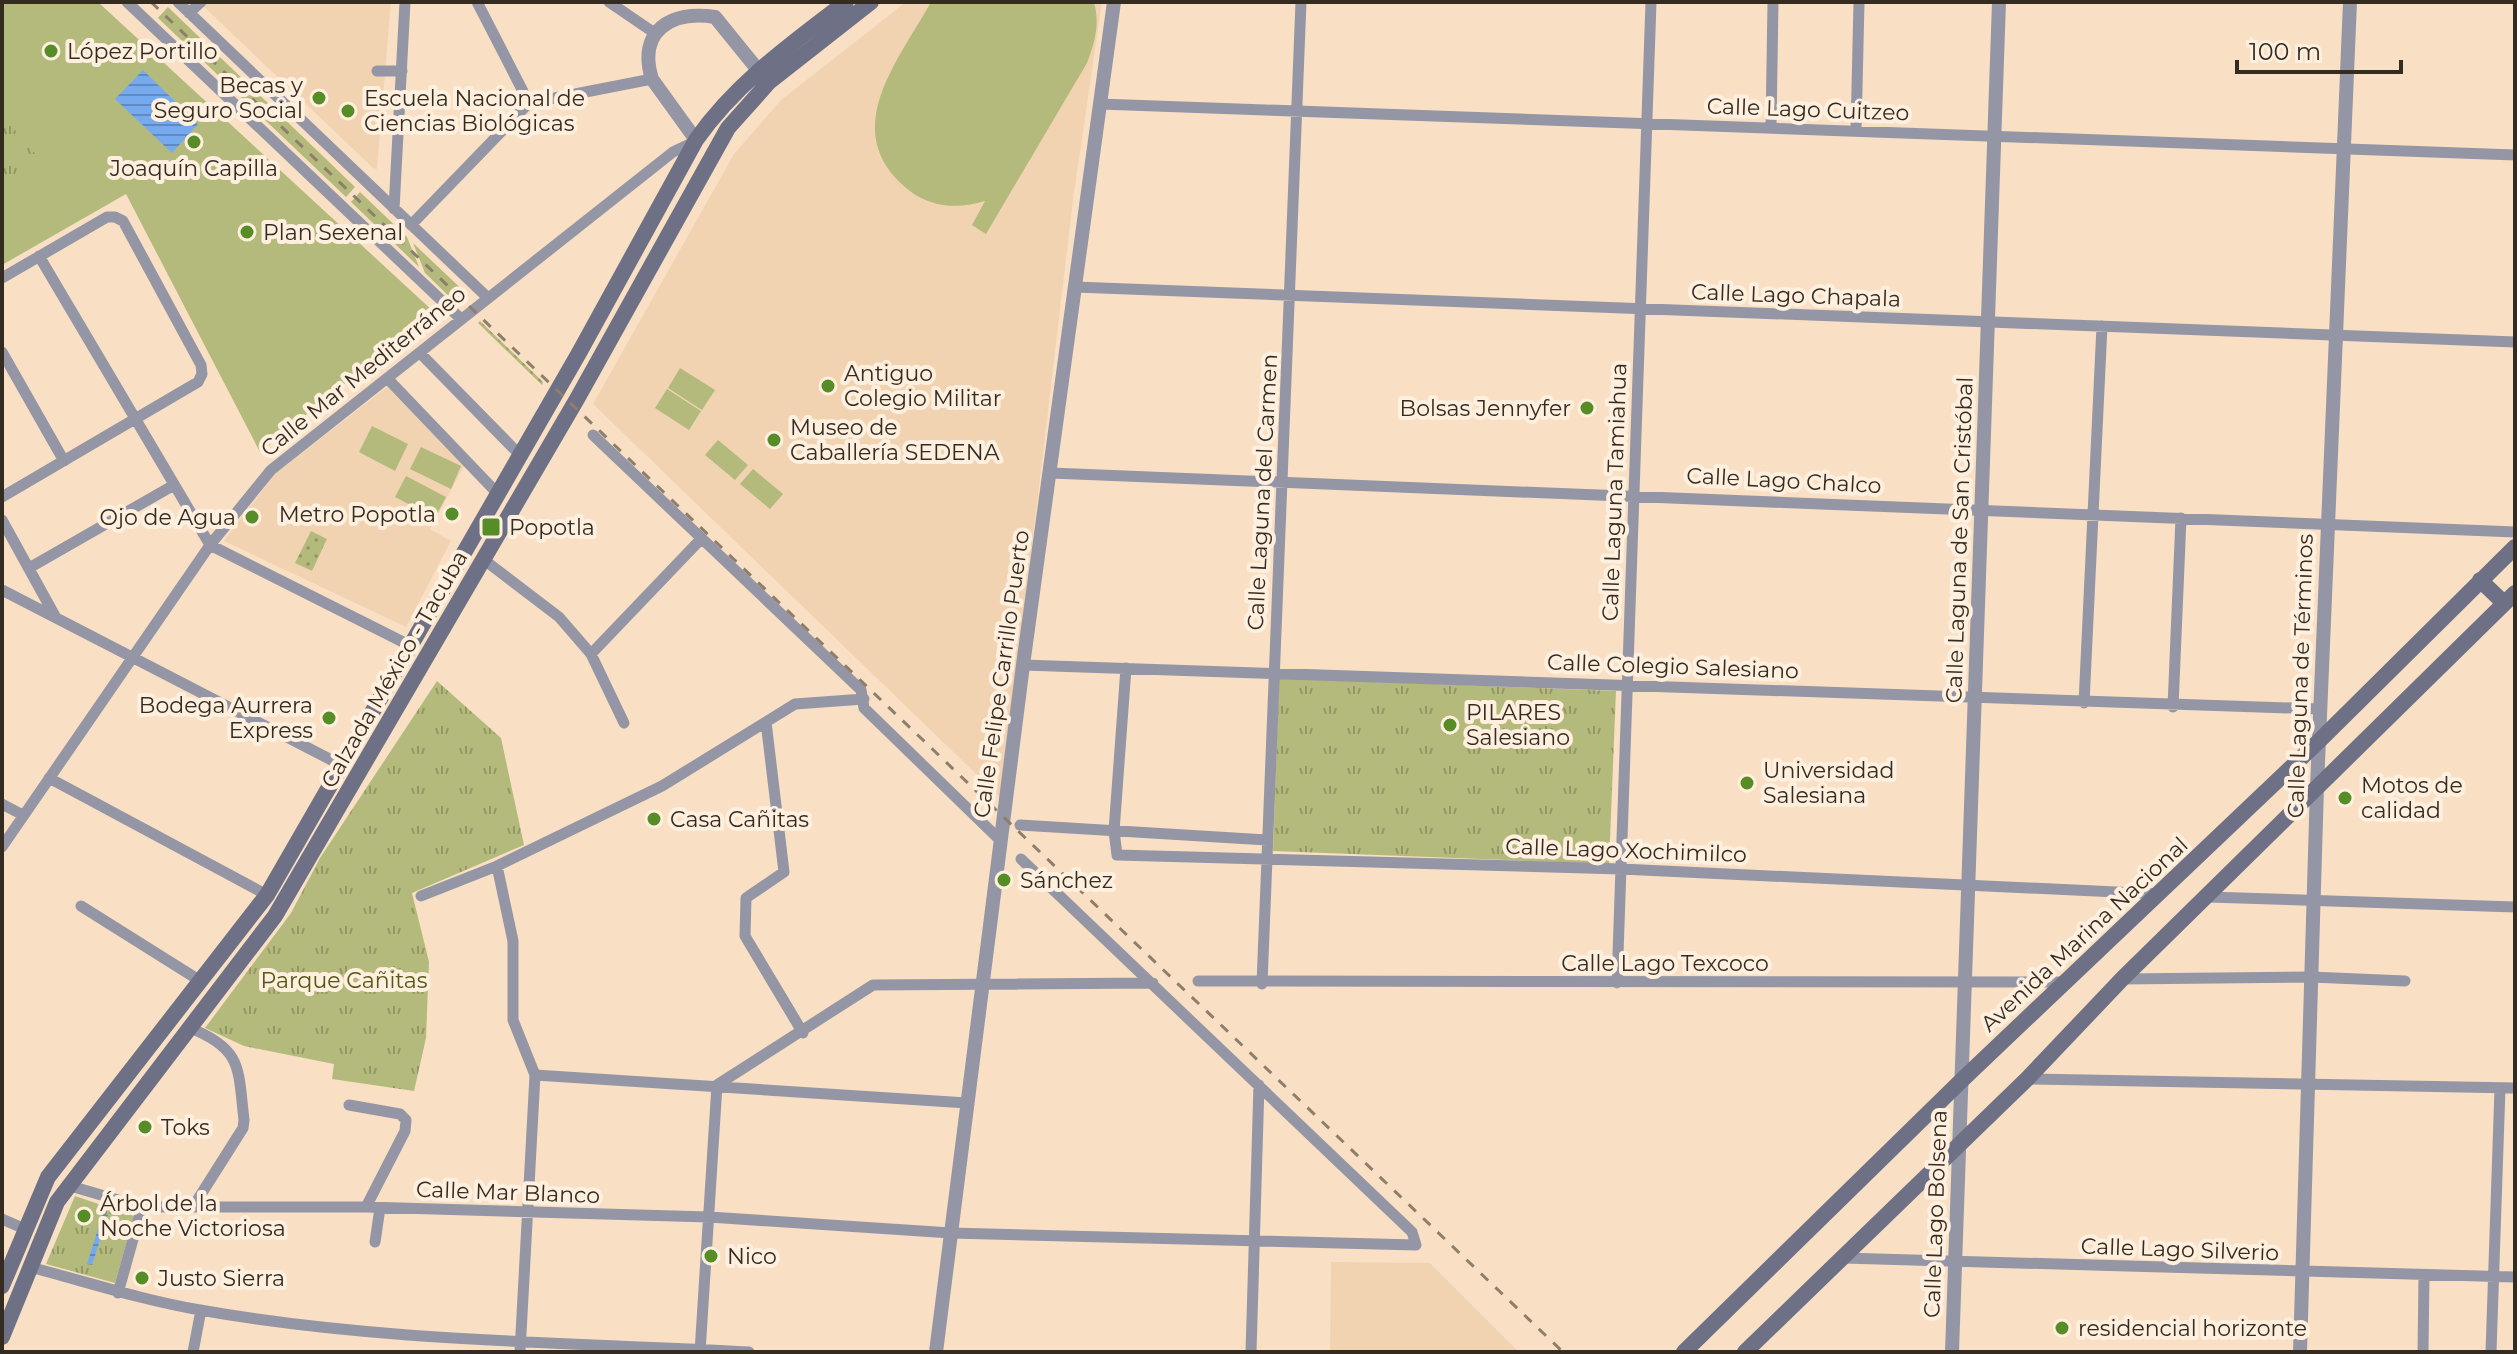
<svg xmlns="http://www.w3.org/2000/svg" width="2517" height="1354" font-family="Montserrat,sans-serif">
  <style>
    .built { fill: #f1d3b1 }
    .grass { fill: #b4ba7c }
    .park { fill: url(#park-tufts) }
    .garden { fill: url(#garden-dots) }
    .water { fill: url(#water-rules) }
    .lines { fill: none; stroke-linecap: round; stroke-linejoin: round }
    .minor { stroke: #9496a5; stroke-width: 11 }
    .tertiary { stroke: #9496a5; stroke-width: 14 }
    .secondary { stroke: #6e7185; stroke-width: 16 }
    .rail { stroke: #8e7e6b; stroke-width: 3; stroke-dasharray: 10 10; stroke-linecap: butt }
    .poi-dot { fill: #578d27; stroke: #feefde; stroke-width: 3 }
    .labels { text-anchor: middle; stroke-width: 8; stroke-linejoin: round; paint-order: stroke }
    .poi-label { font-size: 22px; fill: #352c21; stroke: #feefde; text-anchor: start }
    .street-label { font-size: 22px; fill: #352c21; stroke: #feefde }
    .park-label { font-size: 22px; fill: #545815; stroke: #feefde }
  </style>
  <defs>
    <pattern id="park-tufts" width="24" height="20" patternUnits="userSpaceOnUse" patternTransform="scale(2)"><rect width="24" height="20" fill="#b4ba7c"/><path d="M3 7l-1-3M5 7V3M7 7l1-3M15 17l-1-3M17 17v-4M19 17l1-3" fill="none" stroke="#939765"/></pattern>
    <pattern id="garden-dots" width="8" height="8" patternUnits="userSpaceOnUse" patternTransform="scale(2)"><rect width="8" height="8" fill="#b4ba7c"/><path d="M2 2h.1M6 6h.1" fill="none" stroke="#939765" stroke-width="1.8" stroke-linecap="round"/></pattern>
    <pattern id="water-rules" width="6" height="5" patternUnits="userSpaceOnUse" patternTransform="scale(2)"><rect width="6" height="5" fill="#75aaee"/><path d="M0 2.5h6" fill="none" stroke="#618bc0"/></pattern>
  </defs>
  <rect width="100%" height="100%" fill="#f9e0c4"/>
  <!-- built -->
  <path class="built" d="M199,2H391L377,169L373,168Z
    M906,2H1102L1073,200L1002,799L593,404L734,154L781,100Z
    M391,384L465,464L430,529L451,541L406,627L224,541L275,474Z
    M1331,1262L1430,1263L1519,1352H1330Z"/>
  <!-- grass -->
  <path class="grass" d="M2,2H98L434,312L260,452L126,194L2,265Z
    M931,2H1094C1100,24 1095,42 1087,63L986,234L972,225L985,201C960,209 932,208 910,191C836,133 897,63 931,2Z
    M168,7L355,187L346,197L158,18Z
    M360,192L407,237L419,267L351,202Z
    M413,243L469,296L457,304L425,273Z
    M680,368L715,390L702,410L668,388Z
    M667,389L701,411L689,430L655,408Z
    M372,426L408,444L395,471L359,452Z
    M718,440L748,465L735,480L705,455Z
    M421,447L461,466L451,489L410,469Z
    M753,469L783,494L770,509L740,484Z
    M406,476L446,497L435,518L395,497Z"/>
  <!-- park -->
  <path class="park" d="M2,115L37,156L2,196Z
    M1279,678L1616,691L1609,864L1273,851Z
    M437,681L501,738L524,845L412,893L429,962L426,1038L414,1091L332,1079L334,1064L244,1046L205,1028L291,913L320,858Z
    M75,1196L134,1216L115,1283L46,1264Z"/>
  <!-- garden -->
  <path class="garden" d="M480,321L543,382L542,385L478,323Z
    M311,531L327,539L312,571L295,563Z"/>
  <!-- water -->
  <path class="water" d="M143,70L198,124L172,153L115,99Z
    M103,1213L108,1215L92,1265L87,1264Z"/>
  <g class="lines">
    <!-- minor -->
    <path class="minor" d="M127,2L461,319
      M178,2L487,297
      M477,2L529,103
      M609,2L656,34
      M189,13L201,2
      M377,71H402
      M1100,104L2515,155
      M1771,128L1773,2
      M1856,131L1859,2
      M394,209L405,2
      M411,225L529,103L652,79
      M39,256L210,545L411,646
      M2,278L107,217H115L123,221L201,365L202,374L198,382L2,497
      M1075,287L2515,342
      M2,352L64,461
      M420,353L520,455
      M387,378L498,494
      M593,435L861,690L864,708L1001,841
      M1051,473L2515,532
      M2,520L55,616
      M483,559L559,617L591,654L624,723
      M29,568L174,485
      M2,590L343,766
      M591,654L701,539
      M1023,665L2321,709
      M1126,668L1114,831L1117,855L1621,869L2159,894
      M2084,703L2102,326
      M2173,707L2181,518
      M766,722L784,872L746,898L745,936L803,1033
      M49,778L267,895
      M2,804L21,814
      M1020,825L1267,840
      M2,847L210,545L271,470L673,152L694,142
      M497,866L513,941V1020L535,1075L520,1352
      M421,896L497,866L662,786L795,704L864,699
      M2208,897L2515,907
      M81,906L202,982
      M2122,979L2311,977L2405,981
      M1198,981L2067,982
      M1617,983L1651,2
      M1262,984L1301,2
      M190,1028C243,1049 238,1069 244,1120L243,1128L193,1207
      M535,1075L967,1103
      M2027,1079L2515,1088
      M717,1085L873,985L1153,983
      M349,1105L400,1114L406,1120L405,1131L366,1207
      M67,1185L142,1207H366L709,1217L951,1233L1416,1245L1412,1232L1021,859
      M2,1219L25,1229
      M375,1242L380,1208
      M1843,1258L2515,1277
      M30,1267C87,1282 142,1300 200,1310C381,1342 566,1342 749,1352
      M118,1293L142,1207
      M193,1352L201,1310
      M700,1352L717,1085
      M1251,1352L1259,1085
      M2423,1352L2424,1275
      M2491,1352L2500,1088"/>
    <!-- tertiary -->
    <path class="tertiary" d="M696,140L652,79C637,31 671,10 715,17L758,70
      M936,1352L1023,665L1114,2
      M1952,1352L1999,2
      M2300,1352L2317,787L2350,2"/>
    <!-- secondary -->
    <path class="secondary" d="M2480,580L2504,603
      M2,1286L48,1177L267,895L579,353L696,140C736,83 791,44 846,2
      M2,1337L57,1202L275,916L577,399L728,128L769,82L871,2
      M1684,1352L1963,1079L2319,741L2515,547
      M1745,1352L2027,1079L2122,979L2515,593"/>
    <!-- rail -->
    <path class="rail" d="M151,2L1563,1352"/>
  </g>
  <!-- markers -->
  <g class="poi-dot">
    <circle cx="51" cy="51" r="8"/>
    <circle cx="319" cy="98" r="8"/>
    <circle cx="348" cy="111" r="8"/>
    <circle cx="194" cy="142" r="8"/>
    <circle cx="247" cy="232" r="8"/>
    <circle cx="828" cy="386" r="8"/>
    <circle cx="1587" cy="408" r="8"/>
    <circle cx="774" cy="440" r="8"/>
    <circle cx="452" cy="514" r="8"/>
    <circle cx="252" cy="517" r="8"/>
    <rect x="481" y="517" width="20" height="20" rx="4"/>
    <circle cx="329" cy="718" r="8"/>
    <circle cx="1450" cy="725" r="8"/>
    <circle cx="1747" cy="783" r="8"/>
    <circle cx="2345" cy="798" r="8"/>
    <circle cx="654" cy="819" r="8"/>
    <circle cx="1004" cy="880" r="8"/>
    <circle cx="145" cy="1127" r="8"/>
    <circle cx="84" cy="1216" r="8"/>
    <circle cx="711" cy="1256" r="8"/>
    <circle cx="142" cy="1278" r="8"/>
    <circle cx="2062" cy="1328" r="8"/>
  </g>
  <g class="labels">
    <!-- poi labels -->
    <g class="poi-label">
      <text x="67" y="59">López Portillo</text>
      <text x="303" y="93" text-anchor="end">Becas y<tspan x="303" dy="25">Seguro Social</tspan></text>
      <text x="364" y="106">Escuela Nacional de<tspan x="364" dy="25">Ciencias Biológicas</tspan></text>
      <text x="194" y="176" text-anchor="middle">Joaquín Capilla</text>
      <text x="263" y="240">Plan Sexenal</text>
      <text x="844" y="381">Antiguo<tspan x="844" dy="25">Colegio Militar</tspan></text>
      <text x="1571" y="416" text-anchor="end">Bolsas Jennyfer</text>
      <text x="790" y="435">Museo de<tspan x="790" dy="25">Caballería SEDENA</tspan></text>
      <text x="436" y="522" text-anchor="end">Metro Popotla</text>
      <text x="236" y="525" text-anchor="end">Ojo de Agua</text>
      <text x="509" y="535">Popotla</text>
      <text x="313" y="713" text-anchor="end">Bodega Aurrera<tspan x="313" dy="25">Express</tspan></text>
      <text x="1466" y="720">PILARES<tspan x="1466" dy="25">Salesiano</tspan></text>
      <text x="1763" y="778">Universidad<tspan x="1763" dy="25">Salesiana</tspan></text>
      <text x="2361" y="793">Motos de<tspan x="2361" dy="25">calidad</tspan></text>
      <text x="670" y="827">Casa Cañitas</text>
      <text x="1020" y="888">Sánchez</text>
      <text x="161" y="1135">Toks</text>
      <text x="100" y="1211">Árbol de la<tspan x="100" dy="25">Noche Victoriosa</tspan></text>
      <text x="727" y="1264">Nico</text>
      <text x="158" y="1286">Justo Sierra</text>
      <text x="2078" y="1336">residencial horizonte</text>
    </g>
    <!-- street labels -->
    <g class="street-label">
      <text transform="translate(1808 109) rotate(2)" y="8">Calle Lago Cuitzeo</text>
      <text transform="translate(1796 295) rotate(2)" y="8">Calle Lago Chapala</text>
      <text transform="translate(363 371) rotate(-39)" y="8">Calle Mar Mediterráneo</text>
      <text transform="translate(1784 480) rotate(3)" y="8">Calle Lago Chalco</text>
      <text transform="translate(1262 492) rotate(-87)" y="8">Calle Laguna del Carmen</text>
      <text transform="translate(1614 492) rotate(-88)" y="8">Calle Laguna Tamiahua</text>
      <text transform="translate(1959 540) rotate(-88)" y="8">Calle Laguna de San Cristóbal</text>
      <text transform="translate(1673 666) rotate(2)" y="8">Calle Colegio Salesiano</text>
      <text transform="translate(394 669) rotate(-60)" y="8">Calzada México - Tacuba</text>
      <text transform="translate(1001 674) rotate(-82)" y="8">Calle Felipe Carrillo Puerto</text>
      <text transform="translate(2300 676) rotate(-88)" y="8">Calle Laguna de Términos</text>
      <text transform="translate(1626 850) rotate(2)" y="8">Calle Lago Xochimilco</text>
      <text transform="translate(2084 934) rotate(-43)" y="8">Avenida Marina Nacional</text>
      <text x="1665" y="971">Calle Lago Texcoco</text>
      <text transform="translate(508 1192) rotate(2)" y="8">Calle Mar Blanco</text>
      <text transform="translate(1935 1214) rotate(-88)" y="8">Calle Lago Bolsena</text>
      <text transform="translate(2180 1249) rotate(2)" y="8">Calle Lago Silverio</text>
    </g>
    <!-- park labels -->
    <g class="park-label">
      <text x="344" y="988">Parque Cañitas</text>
    </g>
  </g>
  <!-- border -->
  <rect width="2517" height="1354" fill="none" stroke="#352c21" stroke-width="8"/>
  <!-- scale -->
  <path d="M2237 60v12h164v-12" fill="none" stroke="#352c21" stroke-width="4"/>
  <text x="2249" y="60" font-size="24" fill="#352c21" stroke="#feefde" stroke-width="6" paint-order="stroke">100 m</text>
</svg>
